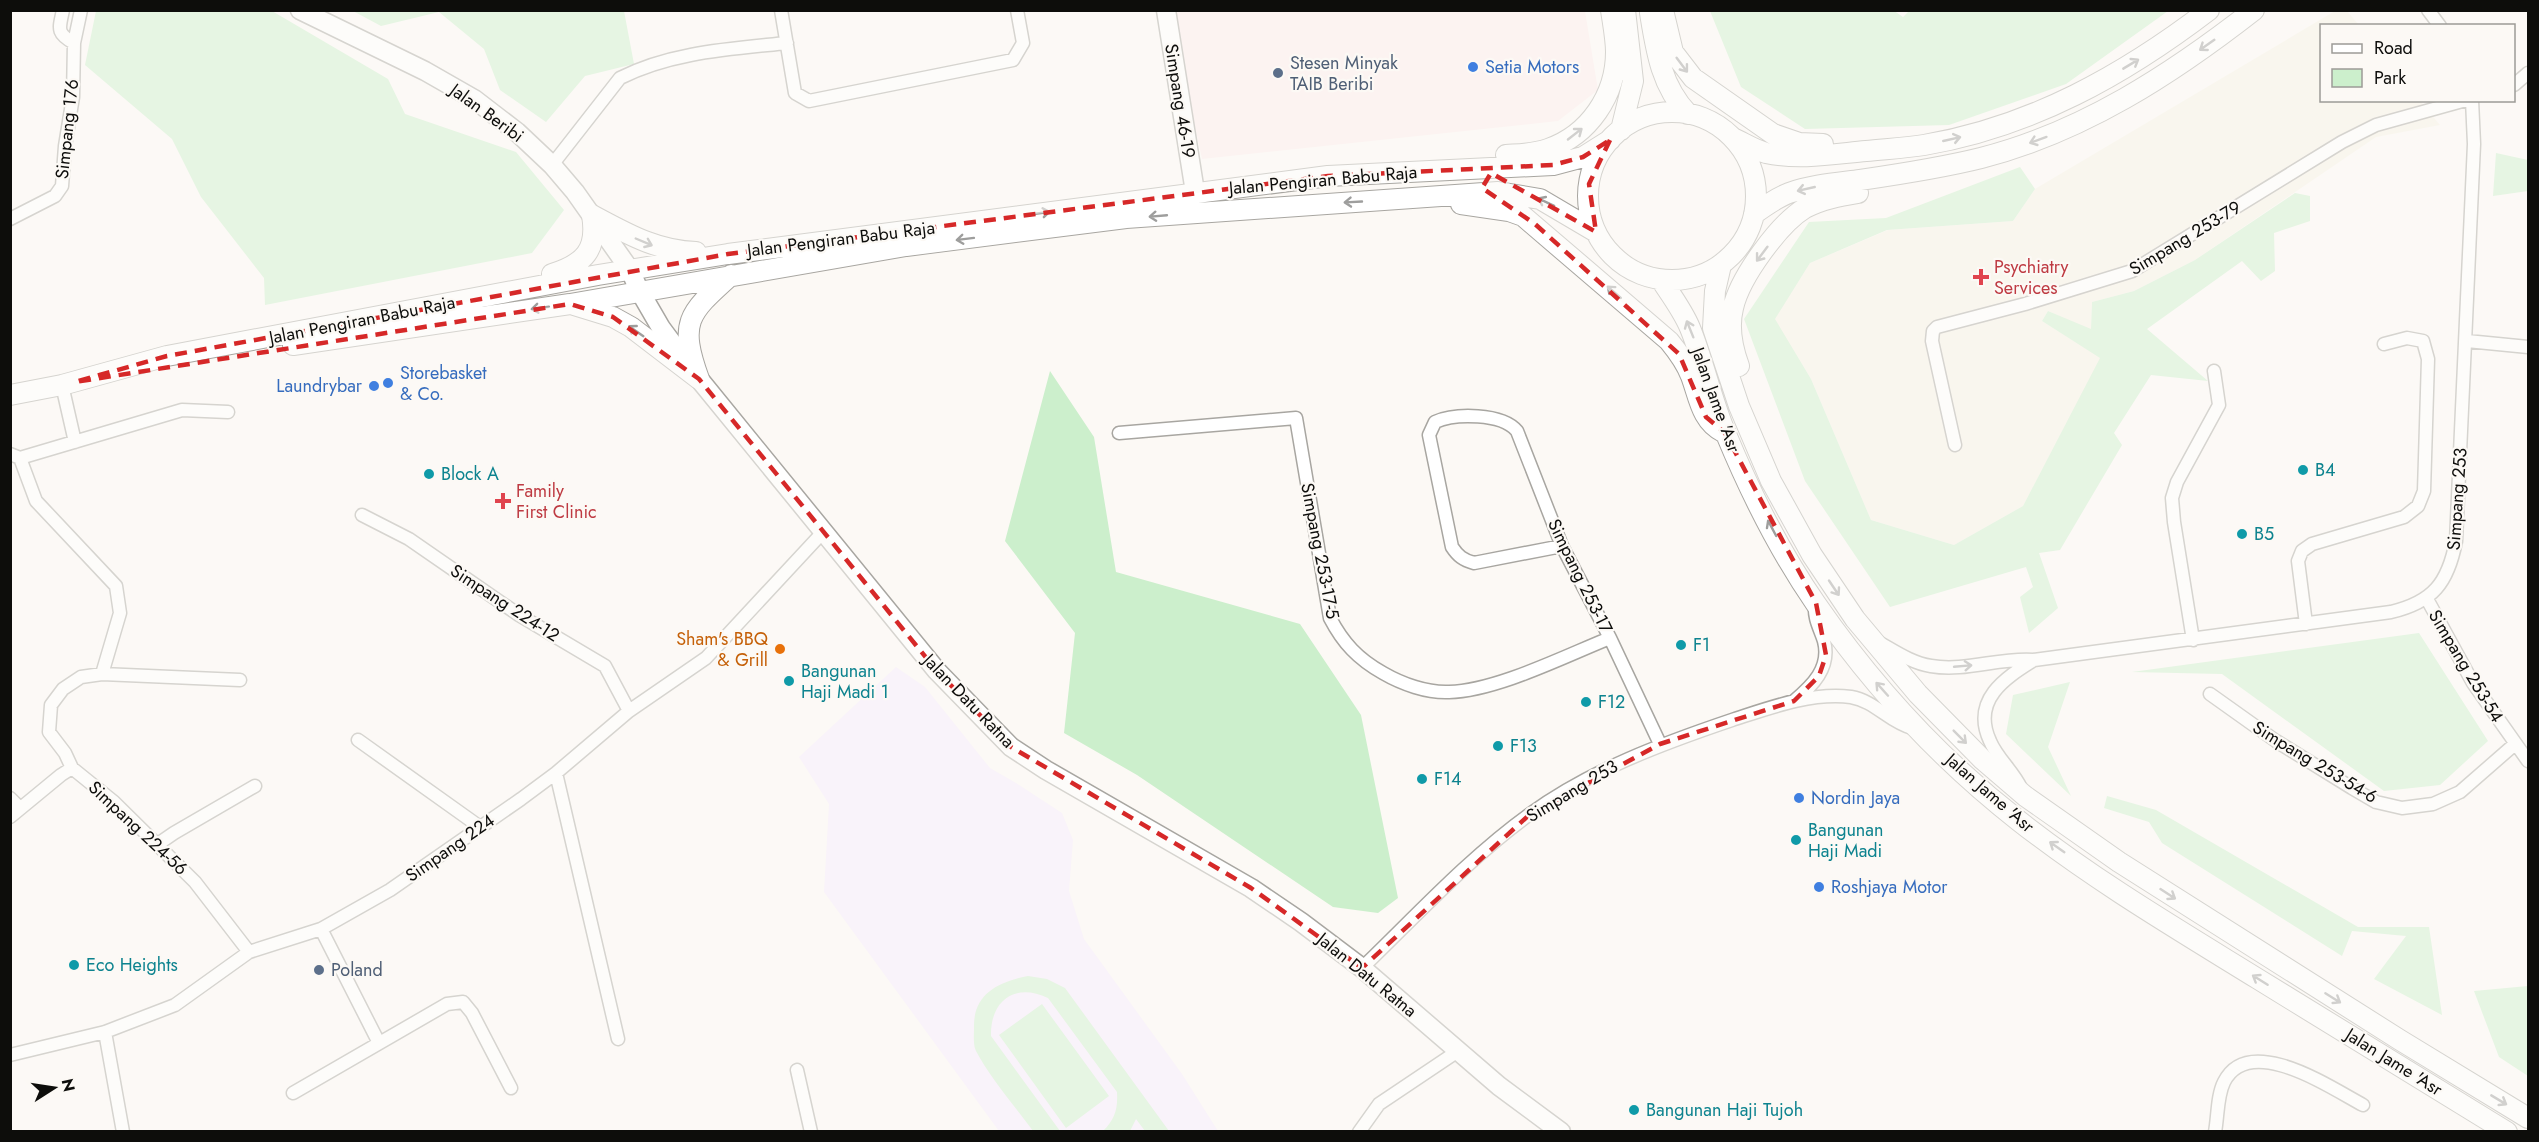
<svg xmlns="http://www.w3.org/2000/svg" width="2539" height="1142" font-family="Jost,sans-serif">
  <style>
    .built { fill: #f7f1e5 }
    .industrial { fill: #fcebec }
    .education { fill: #f7eafe }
    .green { fill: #ccefcc }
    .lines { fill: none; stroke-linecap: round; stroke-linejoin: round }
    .street-casing { stroke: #a8a6a1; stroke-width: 15 }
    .secondary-casing { stroke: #a8a6a1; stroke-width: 21 }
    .primary-casing { stroke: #a8a6a1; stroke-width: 22 }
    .street { stroke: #fff; stroke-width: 12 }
    .secondary { stroke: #fff; stroke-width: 18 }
    .primary { stroke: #fff; stroke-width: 20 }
    .oneway { stroke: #9e9e9d }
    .marked { fill: none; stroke: #d62828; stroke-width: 4.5; stroke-dasharray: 12 8; stroke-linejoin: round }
    .shop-dot { fill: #3f7fe0; stroke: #fcf9f5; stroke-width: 2 }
    .service-dot { fill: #5c6f8a; stroke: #fcf9f5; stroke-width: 2 }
    .health-dot { fill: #e0444e; stroke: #fcf9f5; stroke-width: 2 }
    .culture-dot { fill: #0f9aa8; stroke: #fcf9f5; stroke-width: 2 }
    .food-dot { fill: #e8710a; stroke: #fcf9f5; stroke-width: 2 }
    .labels { text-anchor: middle; stroke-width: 4.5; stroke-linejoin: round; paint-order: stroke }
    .service-label { font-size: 18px; fill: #4e5e75; stroke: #fcf9f5; text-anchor: start }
    .shop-label { font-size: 18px; fill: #366cbe; stroke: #fcf9f5; text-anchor: start }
    .street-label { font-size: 18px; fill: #0d0d0b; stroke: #fcf9f5 }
    .health-label { font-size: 18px; fill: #be3a42; stroke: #fcf9f5; text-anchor: start }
    .culture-label { font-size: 18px; fill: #0d838f; stroke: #fcf9f5; text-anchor: start }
    .food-label { font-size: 18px; fill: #c56008; stroke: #fcf9f5; text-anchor: end }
  </style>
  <rect width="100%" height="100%" fill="#fcf9f5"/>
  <!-- built -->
  <path class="built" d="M2335,11H2347L2359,25L2322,26V100L2420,101L2440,125L2376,137L2195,260L2134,291L2092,302L2091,330L2048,311L2042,321L2101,358L2023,506L1954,545L1871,520L1811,379L1774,319L1810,263L1888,230L2013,221L2035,189Z"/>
  <!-- industrial -->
  <path class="industrial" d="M1170,11H1585L1598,90L1558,121L1202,159Z"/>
  <!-- education -->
  <path class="education" d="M896,667L925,687L990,768L1016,783L1062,813L1073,840L1069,891L1084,939L1182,1074L1218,1131H999L824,892L829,804L799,757Z"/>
  <!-- green -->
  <path class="green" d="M1893,10L1903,17L1910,10L2168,11L2066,84L1949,125L1805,129L1741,87L1710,11Z
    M96,11H272L388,79L405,114L516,152L564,210L532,253L265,305L264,278L201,197L172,139L85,65Z
    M353,11H624L634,64L585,76L546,122L500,90L484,49L439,12L381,26Z
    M2496,153L2528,160V191L2493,196Z
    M2020,167L2035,189L2013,221L1887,230L1810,263L1775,319L1811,379L1871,520L1954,545L2023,506L2100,358L2042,321L2048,311L2091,329L2092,302L2134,291L2195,260L2295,193L2310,196V221L2274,233L2275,271L2261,281L2242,261L2147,329L2208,381L2151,375L2114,433L2122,445L2060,550L2039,553L2058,608L2029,633L2020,597L2033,587L2026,567L1890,607L1805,481L1744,319L1809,222L1886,218Z
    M1050,371L1094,437L1116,572L1300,624L1361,715L1398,898L1378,913L1333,907L1137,775L1064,733L1075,633L1005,541Z
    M2419,633L2488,741L2440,785L2384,791L2222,674L2132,672Z
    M2070,682L2048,747L2071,796L2006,734L2013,695Z
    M2107,796L2156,810L2358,927H2429L2442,1015L2374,979L2406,936L2352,931L2342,956L2162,843L2149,822L2104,808Z
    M1028,976L1047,979L1065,988L1169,1131H1145L1136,1119L1130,1131H1103C1115,1119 1118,1109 1117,1092L1048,998C1015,982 990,1001 991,1036L1060,1131H1033C1016,1108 989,1076 976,1051C973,1045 974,1035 974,1028C973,994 998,982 1028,976Z
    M2528,986V1076L2499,1057L2474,991Z
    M1042,1004L1109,1096L1066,1128L999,1035Z"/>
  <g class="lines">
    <defs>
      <path id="street" d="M63,10C59,29 56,33 74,43
        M781,10L795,93L809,101L1013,60L1023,43L1017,10
        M2428,10L2440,26
        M2514,85L2528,73
        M552,165L620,78C671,52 730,49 787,43
        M10,219L55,196L62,186L65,146L73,97L74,43L81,10
        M2467,341L2528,347
        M62,385L75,442
        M1119,433L1296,418L1330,618C1343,643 1358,659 1383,673C1402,684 1427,693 1449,692C1496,691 1565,656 1610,638
        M1955,445L1932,341L1933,331L1937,327L2025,304L2132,271L2342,142L2376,125L2466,100
        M10,454L20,458L182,410L228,412
        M20,458L36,501L116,586L120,613L102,674
        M362,515L409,539L519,615L605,666L629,711
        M1562,546L1474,563C1463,560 1458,556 1452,547L1429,435L1435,422C1455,413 1502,413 1517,431L1562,546L1610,638L1660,744
        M2427,599L2473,683L2528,761
        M2306,624L2298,561L2302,551L2312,544L2404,517L2418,506L2424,491L2428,359L2423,341L2407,338L2384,344
        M2193,640L2174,522L2172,498L2177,482L2219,405L2214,371
        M1880,643C1896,652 1912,663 1931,666C1966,672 2000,657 2034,660L2391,612C2433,602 2448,583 2456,541L2474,144L2472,100
        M2210,694L2276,741L2352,788L2376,802L2402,808L2433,804L2460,792L2515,744
        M1794,701C1812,686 1831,668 1824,641C1820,628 1814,620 1815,605
        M358,740L480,827
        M72,768L65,753L49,732L51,705L63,689L81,677L102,674L240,680
        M556,773L618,1039
        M2021,788C2013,771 1997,758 1990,741C1971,700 2005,678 2034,660
        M10,798L20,808
        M10,817L61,775L72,768L114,802L195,882L249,952
        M158,844L174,833L255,786
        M321,929L379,1043
        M1362,968C1416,916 1469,858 1530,814C1591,770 1661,744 1732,720C1769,708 1811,692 1851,697C1875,701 1889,722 1912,728
        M105,1032L123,1132
        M10,1055L105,1032L175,1005L249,952L321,929L390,890L521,799L556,773L629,711L706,658L824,531
        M797,1070L811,1132
        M293,1093L447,1004L463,1002L472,1013L511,1088
        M1359,1132L1379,1104L1458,1051
        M2215,1132C2218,1116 2217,1096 2224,1082C2249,1032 2331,1088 2363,1105"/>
      <path id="secondary" d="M300,10L425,71L474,99L517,132L552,165L575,192L630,270L639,290L661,328L699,379L937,671L1011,747L1046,770L1251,888L1301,922L1362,968L1499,1086L1561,1132
        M1166,10L1195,192"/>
      <path id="primary" d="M1663,10L1673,52L1693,78L1773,134L1799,143L1823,144
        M1650,13C1656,50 1661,86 1688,114
        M1588 196a84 84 0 1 1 168 0a84 84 0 1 1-168 0Z
        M1621,130L1633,81L1625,10
        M1733,138C1744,143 1755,150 1766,153C1799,160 1833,154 1866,151C1885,149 1905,148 1924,145C2031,127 2124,75 2209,10
        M1506,155C1520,154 1534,154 1548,149C1589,135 1616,95 1616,52C1616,39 1613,24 1611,10
        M1461,204L1509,211L1523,216L1669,341C1678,352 1686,363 1691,376C1699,397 1701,421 1723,432
        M1754,214C1765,206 1776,198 1789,193C1811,185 1837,183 1860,180C1901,174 1941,168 1981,158C2083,132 2172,74 2254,10
        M592,215C626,233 656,251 696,252
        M1721,265L1715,291L1713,328L1739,406L1771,481L1812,555L1855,619L1918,694L1983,760L2025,796L2119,862L2400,1040L2528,1118
        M552,274C584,264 598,250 592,215
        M1661,280C1671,295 1683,311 1690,328C1704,362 1711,399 1726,434C1750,492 1780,552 1816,604C1872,685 1941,760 2019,821C2094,880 2177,929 2258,979C2341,1030 2424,1081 2507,1132
        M574,305L613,317L631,327L699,379
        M293,345L570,304L906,246L1126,218L1498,192L1540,199L1596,232
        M1739,366C1732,347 1728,328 1733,308C1740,277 1779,224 1805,208C1822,199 1840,196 1858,193
        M699,379C678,321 689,313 731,275
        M10,395L62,385L167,356L598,275L728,254L1328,176L1553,165L1583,157L1610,140"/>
    </defs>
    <!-- street casing -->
    <use href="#street" class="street-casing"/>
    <!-- secondary casing -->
    <use href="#secondary" class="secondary-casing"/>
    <!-- primary casing -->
    <use href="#primary" class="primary-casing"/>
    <!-- street -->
    <use href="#street" class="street"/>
    <!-- secondary -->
    <use href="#secondary" class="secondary"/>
    <!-- primary -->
    <use href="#primary" class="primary"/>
  </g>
  <!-- one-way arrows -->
  <defs><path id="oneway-shaft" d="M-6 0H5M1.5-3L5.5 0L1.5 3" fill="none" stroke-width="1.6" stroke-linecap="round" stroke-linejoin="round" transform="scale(1.5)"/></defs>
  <g class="oneway">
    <use href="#oneway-shaft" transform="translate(2207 45) rotate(145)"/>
    <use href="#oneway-shaft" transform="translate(2131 64) rotate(-31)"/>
    <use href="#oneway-shaft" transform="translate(1682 65) rotate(53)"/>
    <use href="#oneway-shaft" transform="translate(1575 134) rotate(-38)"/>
    <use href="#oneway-shaft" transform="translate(1952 139) rotate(-13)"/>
    <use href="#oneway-shaft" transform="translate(2038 140) rotate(160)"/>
    <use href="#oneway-shaft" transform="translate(1806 189) rotate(167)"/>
    <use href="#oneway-shaft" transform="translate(1353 202) rotate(177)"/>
    <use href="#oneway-shaft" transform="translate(1546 202) rotate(-155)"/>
    <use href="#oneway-shaft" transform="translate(1041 213) rotate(-8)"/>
    <use href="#oneway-shaft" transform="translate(1158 216) rotate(175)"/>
    <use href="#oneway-shaft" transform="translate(965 239) rotate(173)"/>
    <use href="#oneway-shaft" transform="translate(644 242) rotate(23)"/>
    <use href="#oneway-shaft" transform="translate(1762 254) rotate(127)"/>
    <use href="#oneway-shaft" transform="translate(1614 292) rotate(-139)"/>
    <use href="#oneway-shaft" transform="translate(540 308) rotate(172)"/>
    <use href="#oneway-shaft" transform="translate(1690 329) rotate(-112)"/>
    <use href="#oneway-shaft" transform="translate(636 331) rotate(-145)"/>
    <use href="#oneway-shaft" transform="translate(1772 528) rotate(-118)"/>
    <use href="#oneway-shaft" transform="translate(1834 588) rotate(56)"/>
    <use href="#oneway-shaft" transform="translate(1963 666) rotate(-5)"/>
    <use href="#oneway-shaft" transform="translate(1882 689) rotate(-132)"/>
    <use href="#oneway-shaft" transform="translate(1960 737) rotate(45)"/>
    <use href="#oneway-shaft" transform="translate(2057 847) rotate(-145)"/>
    <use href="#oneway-shaft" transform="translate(2168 894) rotate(33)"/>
    <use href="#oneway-shaft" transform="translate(2260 980) rotate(-148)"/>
    <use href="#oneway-shaft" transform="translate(2333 998) rotate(32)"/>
    <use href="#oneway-shaft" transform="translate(2499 1100) rotate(31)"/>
  </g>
  <!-- marked area -->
  <path d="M0 0H2539V1142H0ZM1610,140L1589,184L1596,232L1491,173L1482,188L1535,224L1679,354L1706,417L1725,433L1816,603L1826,655L1819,676L1794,701L1660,744L1529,815L1362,968L1251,888L1011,747L937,671L699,379L613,317L570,304L75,382L167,356L728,254L1328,176L1553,165L1583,157Z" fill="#fcf9f5" fill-opacity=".55" fill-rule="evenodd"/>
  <path class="marked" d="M1610,140L1589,184L1596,232L1491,173L1482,188L1535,224L1679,354L1706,417L1725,433L1816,603L1826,655L1819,676L1794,701L1660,744L1529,815L1362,968L1251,888L1011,747L937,671L699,379L613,317L570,304L75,382L167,356L728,254L1328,176L1553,165L1583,157Z"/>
  <!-- markers -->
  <g class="shop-dot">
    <circle cx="1473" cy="67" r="6"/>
    <circle cx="388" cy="383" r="6"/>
    <circle cx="374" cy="386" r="6"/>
    <circle cx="1799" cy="798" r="6"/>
    <circle cx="1819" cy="887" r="6"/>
  </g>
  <g class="service-dot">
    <circle cx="1278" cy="73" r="6"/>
    <circle cx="319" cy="970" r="6"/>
  </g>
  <g class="health-dot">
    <path d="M1978 268h6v6h6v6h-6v6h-6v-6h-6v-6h6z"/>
    <path d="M500 492h6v6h6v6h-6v6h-6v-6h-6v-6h6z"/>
  </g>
  <g class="culture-dot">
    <circle cx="2303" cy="470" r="6"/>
    <circle cx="429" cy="474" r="6"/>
    <circle cx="2242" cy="534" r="6"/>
    <circle cx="1681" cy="645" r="6"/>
    <circle cx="789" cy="681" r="6"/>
    <circle cx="1586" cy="702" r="6"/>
    <circle cx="1498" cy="746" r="6"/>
    <circle cx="1422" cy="779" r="6"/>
    <circle cx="1796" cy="840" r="6"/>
    <circle cx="74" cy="965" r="6"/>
    <circle cx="1634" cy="1110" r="6"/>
  </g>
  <circle class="food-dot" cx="780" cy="649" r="6"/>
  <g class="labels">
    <!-- service labels -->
    <g class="service-label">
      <text x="1290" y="69">Stesen Minyak<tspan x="1290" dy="21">TAIB Beribi</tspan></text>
      <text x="331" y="976">Poland</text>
    </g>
    <!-- shop labels -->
    <g class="shop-label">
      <text x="1485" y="73">Setia Motors</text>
      <text x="400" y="379">Storebasket<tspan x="400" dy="21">&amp; Co.</tspan></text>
      <text x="362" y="392" text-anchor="end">Laundrybar</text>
      <text x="1811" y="804">Nordin Jaya</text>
      <text x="1831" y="893">Roshjaya Motor</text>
    </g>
    <!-- street labels -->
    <g class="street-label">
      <text transform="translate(1180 101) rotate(81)" y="6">Simpang 46-19</text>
      <text transform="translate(487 113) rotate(36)" y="6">Jalan Beribi</text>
      <text transform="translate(67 129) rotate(-84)" y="6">Simpang 176</text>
      <text transform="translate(1323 180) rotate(-5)" y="6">Jalan Pengiran Babu Raja</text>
      <text transform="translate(2185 238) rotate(-31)" y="6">Simpang 253-79</text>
      <text transform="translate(841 239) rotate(-7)" y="6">Jalan Pengiran Babu Raja</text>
      <text transform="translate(362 320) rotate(-11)" y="6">Jalan Pengiran Babu Raja</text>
      <text transform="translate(1716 400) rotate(70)" y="6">Jalan Jame 'Asr</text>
      <text transform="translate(2457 499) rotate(-86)" y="6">Simpang 253</text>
      <text transform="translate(1320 551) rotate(79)" y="6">Simpang 253-17-5</text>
      <text transform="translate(1580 576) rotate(64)" y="6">Simpang 253-17</text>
      <text transform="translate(505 603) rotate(33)" y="6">Simpang 224-12</text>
      <text transform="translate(2466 666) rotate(59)" y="6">Simpang 253-54</text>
      <text transform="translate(969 701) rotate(46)" y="6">Jalan Datu Ratna</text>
      <text transform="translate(2315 762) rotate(31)" y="6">Simpang 253-54-6</text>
      <text transform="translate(1572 791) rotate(-31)" y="6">Simpang 253</text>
      <text transform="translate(1990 793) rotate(41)" y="6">Jalan Jame 'Asr</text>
      <text transform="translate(138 828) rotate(43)" y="6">Simpang 224-56</text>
      <text transform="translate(450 848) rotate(-35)" y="6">Simpang 224</text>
      <text transform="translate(1367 975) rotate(39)" y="6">Jalan Datu Ratna</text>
      <text transform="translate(2394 1062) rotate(32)" y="6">Jalan Jame 'Asr</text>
    </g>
    <!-- health labels -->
    <g class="health-label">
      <text x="1994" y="273">Psychiatry<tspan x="1994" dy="21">Services</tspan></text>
      <text x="516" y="497">Family<tspan x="516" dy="21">First Clinic</tspan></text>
    </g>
    <!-- culture labels -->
    <g class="culture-label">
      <text x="2315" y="476">B4</text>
      <text x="441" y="480">Block A</text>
      <text x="2254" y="540">B5</text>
      <text x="1693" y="651">F1</text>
      <text x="801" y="677">Bangunan<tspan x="801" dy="21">Haji Madi 1</tspan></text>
      <text x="1598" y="708">F12</text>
      <text x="1510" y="752">F13</text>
      <text x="1434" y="785">F14</text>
      <text x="1808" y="836">Bangunan<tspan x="1808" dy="21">Haji Madi</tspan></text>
      <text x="86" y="971">Eco Heights</text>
      <text x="1646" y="1116">Bangunan Haji Tujoh</text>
    </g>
    <!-- food labels -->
    <g class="food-label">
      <text x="768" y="645">Sham's BBQ<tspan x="768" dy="21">&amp; Grill</tspan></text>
    </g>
  </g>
  <!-- border -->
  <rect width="2539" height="1142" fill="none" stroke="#0d0d0b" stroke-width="24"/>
  <!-- legend -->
  <rect x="2320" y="24" width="195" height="78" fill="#fcf9f5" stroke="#9c9b97" stroke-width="1.5"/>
  <rect x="2332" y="44" width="30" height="9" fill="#ffffff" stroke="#9c9b97" stroke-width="1.5"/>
  <text x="2374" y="54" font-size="18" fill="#0d0d0b">Road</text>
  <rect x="2332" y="69" width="30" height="18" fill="#ccefcc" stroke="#9c9b97" stroke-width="1.5"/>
  <text x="2374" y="84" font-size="18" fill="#0d0d0b">Park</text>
  <!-- north arrow -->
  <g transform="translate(54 1088) rotate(78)" stroke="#fcf9f5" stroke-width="4.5" paint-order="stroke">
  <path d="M0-4.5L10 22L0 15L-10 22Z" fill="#0d0d0b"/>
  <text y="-9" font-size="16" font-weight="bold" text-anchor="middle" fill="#0d0d0b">N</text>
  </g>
</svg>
